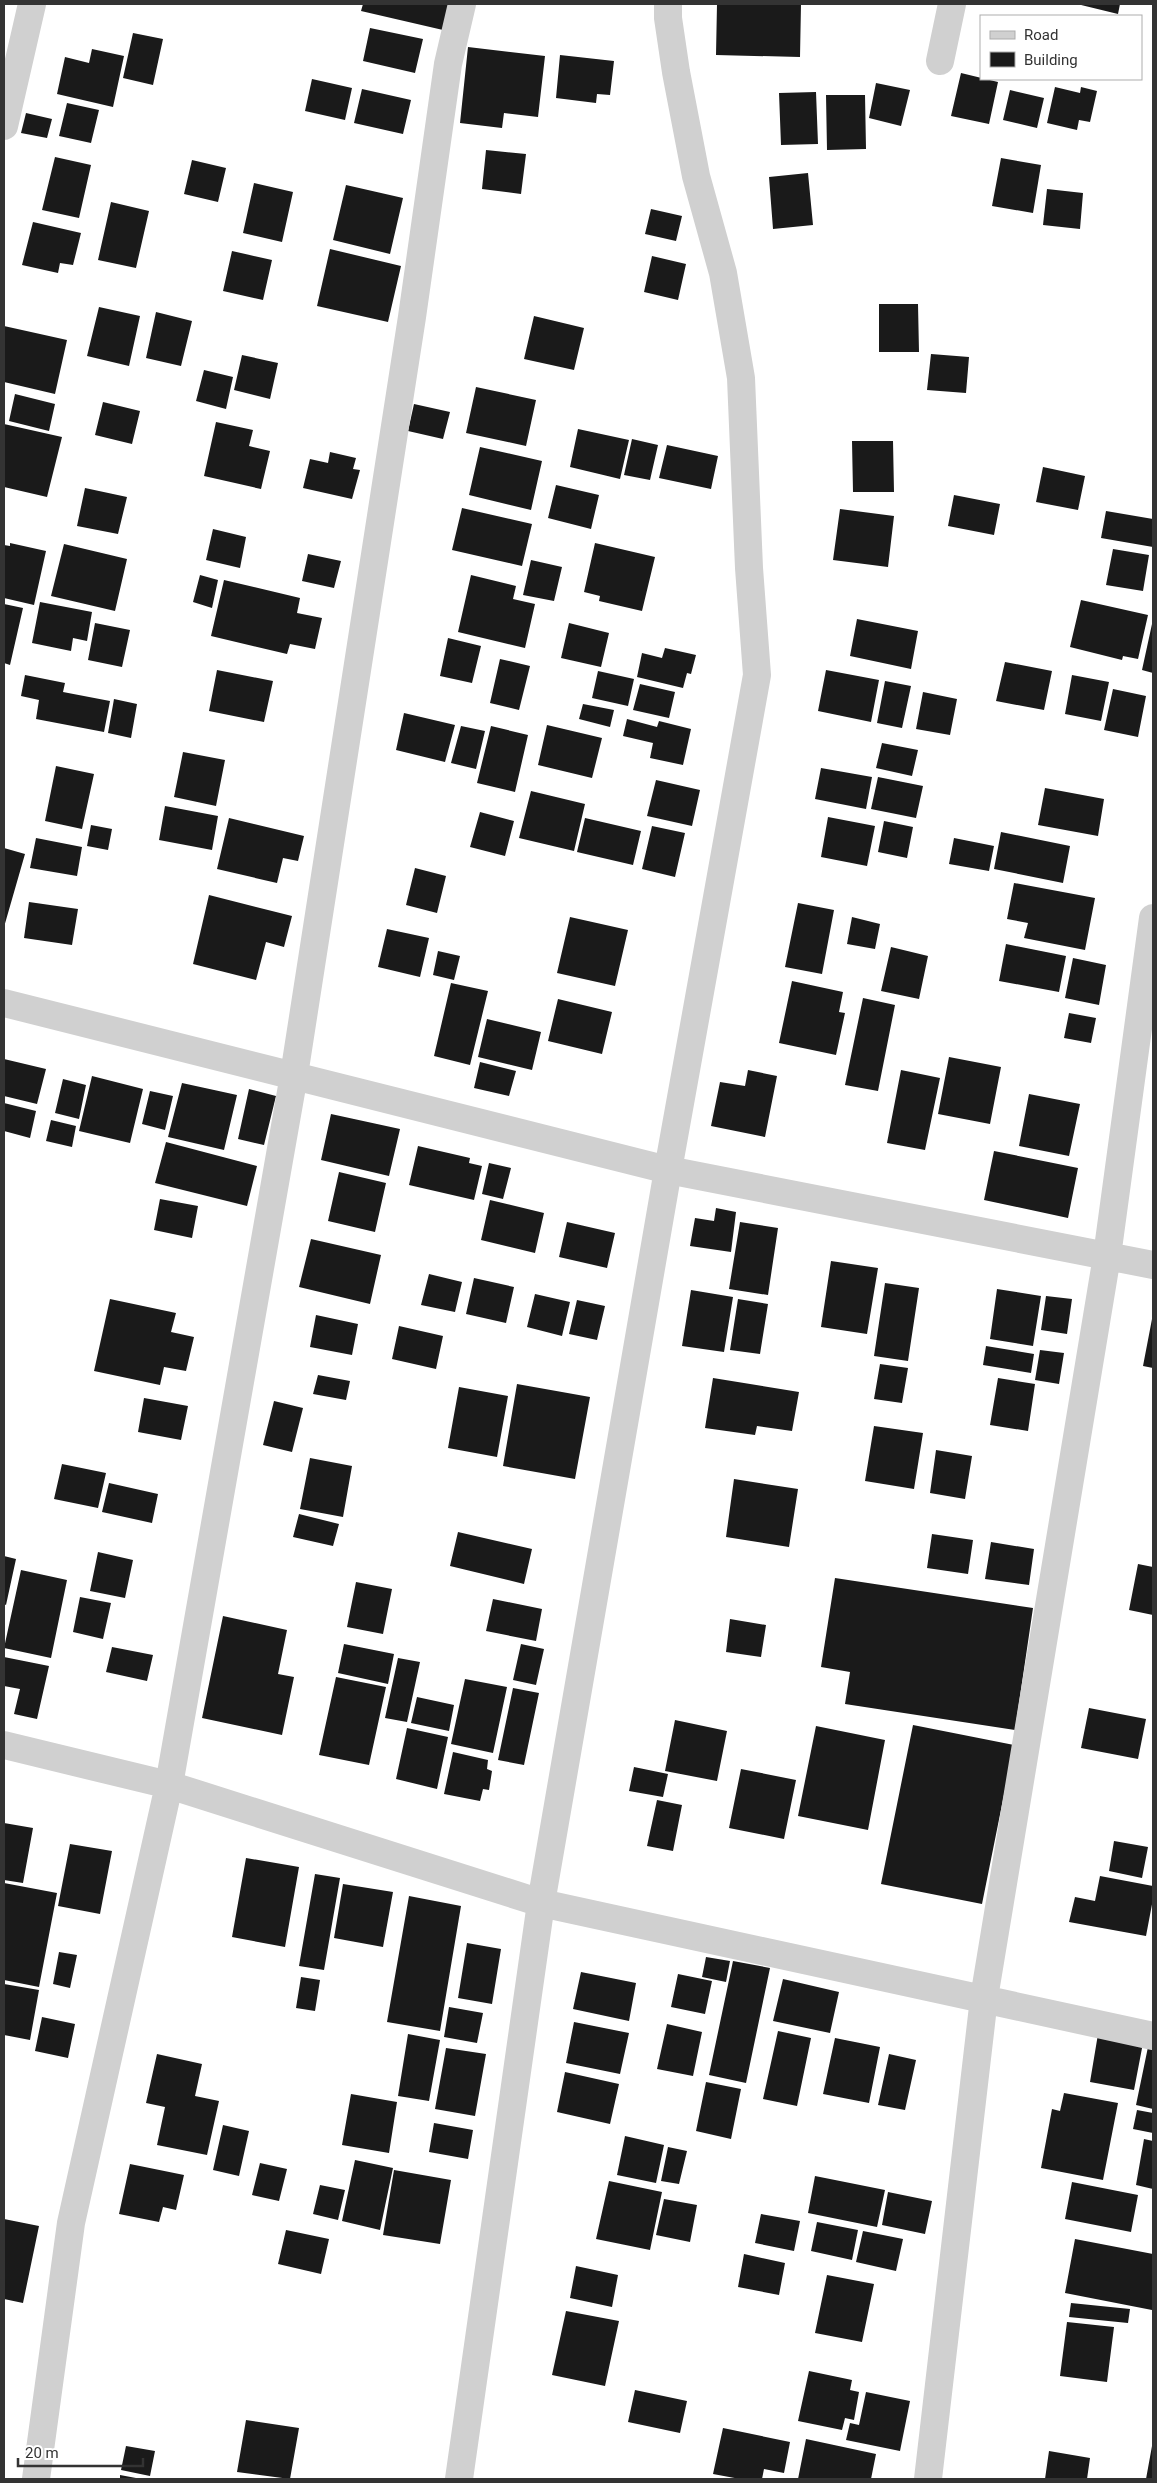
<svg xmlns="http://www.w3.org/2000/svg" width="1157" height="2483" font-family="Roboto,sans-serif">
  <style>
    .building { fill: #1a1a1a }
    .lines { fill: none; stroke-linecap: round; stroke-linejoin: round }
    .minor { stroke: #d0d0d0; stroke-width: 28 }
  </style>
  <rect width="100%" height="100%" fill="#fff"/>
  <!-- building -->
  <path class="building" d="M363,4H449L443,30L361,11Z
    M717,4H801L800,57L716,55Z
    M1077,4H1120L1118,14Z
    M370,28L423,39L415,73L363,61Z
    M133,33L163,39L153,85L123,78Z
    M468,47L545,56L538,117L504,113L502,128L460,123Z
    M92,49L124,56L113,107L57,94L65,57L89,63Z
    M560,55L614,61L610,95L597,94L596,103L556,98Z
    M961,73L998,82L989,124L951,116Z
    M312,79L352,88L345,120L305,111Z
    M876,83L910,90L901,126L869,118Z
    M1055,87L1080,93L1081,87L1097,91L1090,122L1079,120L1077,130L1047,123Z
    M362,89L411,100L403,134L354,123Z
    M1010,90L1044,98L1037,128L1003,120Z
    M816,92L818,144L781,145L779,93Z
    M826,95H865L866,149L827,150Z
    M67,103L99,110L91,143L59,136Z
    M26,113L52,119L47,138L21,133Z
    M486,150L526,154L521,194L482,189Z
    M55,157L91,165L79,218L42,210Z
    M1001,158L1041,165L1033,213L992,206Z
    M192,160L226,168L218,202L184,194Z
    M808,173L813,225L773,229L769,177Z
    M254,183L293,192L282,242L243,233Z
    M346,185L403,198L390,254L333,240Z
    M1047,189L1083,193L1080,229L1043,225Z
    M111,202L149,211L136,268L98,260Z
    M651,209L682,216L676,241L645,234Z
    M33,222L81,233L73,265L60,263L58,273L22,265Z
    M330,249L401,266L388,322L317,306Z
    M232,251L272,260L263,300L223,291Z
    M652,256L686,264L678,300L644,292Z
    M879,304H918L919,352H879Z
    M99,307L140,316L129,366L87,356Z
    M156,312L192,321L181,366L146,358Z
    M534,316L584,328L574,370L524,359Z
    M4,326L67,340L55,394L4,382Z
    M931,354L969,357L966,393L927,390Z
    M242,355L278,363L270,399L234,390Z
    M204,370L233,377L226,409L196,401Z
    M476,387L536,400L526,446L466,433Z
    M15,394L55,404L49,431L9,421Z
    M103,402L140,411L132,444L95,435Z
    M414,404L450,412L443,439L408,431Z
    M216,422L253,430L249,446L270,451L261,489L204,476Z
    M4,424L62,437L47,497L4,487Z
    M578,429L629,440L620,479L570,467Z
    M632,439L658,445L650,480L624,475Z
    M852,441H893L894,492H853Z
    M667,445L718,456L711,489L659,478Z
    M480,447L542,461L531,510L469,495Z
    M330,452L356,458L353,469L360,470L352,499L303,488L310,459L328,463Z
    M1043,467L1085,476L1078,510L1036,502Z
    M556,485L599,495L591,529L548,518Z
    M85,488L127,497L118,534L77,526Z
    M954,495L1000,504L994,535L948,526Z
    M462,508L532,524L522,566L452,550Z
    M840,509L894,516L888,567L833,560Z
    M1106,511L1153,519V547L1101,538Z
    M213,529L246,537L240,568L206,560Z
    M10,543L46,551L34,605L4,598V545L10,546Z
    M595,543L655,557L642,611L599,601L600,596L584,592Z
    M64,544L127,559L115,611L51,596Z
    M1113,549L1149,555L1143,591L1106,585Z
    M308,554L341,561L334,588L302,581Z
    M531,560L562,567L554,601L523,595Z
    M200,575L218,580L212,608L193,602Z
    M471,575L516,586L513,599L535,604L525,648L458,632Z
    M224,580L300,598L297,613L322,618L315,649L290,644L287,654L211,636Z
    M1081,600L1148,615L1138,659L1123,656L1122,660L1070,647Z
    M40,602L92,612L87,641L73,638L71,651L32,643Z
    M4,604L23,608L10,665L4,663Z
    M857,619L918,631L911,669L850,656Z
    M95,623L130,630L122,667L88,660Z
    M569,623L609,633L601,667L561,658Z
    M1152,624H1153V673L1142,670Z
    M448,638L481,646L472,683L440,676Z
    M665,648L696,655L691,674L687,673L683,688L637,677L642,653L662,658Z
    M500,659L530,666L519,710L490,703Z
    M1005,662L1052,671L1044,710L996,701Z
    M217,670L273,681L264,722L209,711Z
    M826,670L879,680L871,722L818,711Z
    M598,671L634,679L628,706L592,698Z
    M25,675L65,683L63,692L110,701L104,732L36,719L39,700L21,696Z
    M1072,675L1109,682L1101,721L1065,714Z
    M885,681L911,686L902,728L877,723Z
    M640,684L675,692L669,718L633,710Z
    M1113,689L1146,696L1138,737L1104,730Z
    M923,692L957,699L950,735L916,729Z
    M114,699L137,704L131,738L108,733Z
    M583,704L614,710L610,727L579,719Z
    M404,713L455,725L445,762L396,750Z
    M627,719L657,727L659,721L691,729L683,765L650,758L653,743L623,736Z
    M547,725L602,738L592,778L538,765Z
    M461,726L485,731L476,769L451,763Z
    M491,726L528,735L515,792L477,783Z
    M882,743L918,750L912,776L876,768Z
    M183,752L225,760L216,806L174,797Z
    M56,766L94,774L82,829L45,821Z
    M821,768L872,777L866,809L815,799Z
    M878,777L923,786L916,818L871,809Z
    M656,780L700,790L692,826L647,816Z
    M1045,788L1104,799L1098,836L1038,825Z
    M531,791L585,804L574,851L519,838Z
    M165,806L218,816L212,850L159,840Z
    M480,812L514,821L505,856L470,847Z
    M828,817L875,826L867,866L821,857Z
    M229,818L304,836L298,861L283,858L277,883L217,869Z
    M585,818L641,831L633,865L577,852Z
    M884,821L913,827L907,858L878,852Z
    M91,825L112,829L108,850L87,846Z
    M652,826L685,833L675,877L642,869Z
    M1001,832L1070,846L1063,883L994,869Z
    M36,838L82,847L77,876L30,868Z
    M954,838L994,846L989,871L949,864Z
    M4,848L25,854L4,927Z
    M415,868L446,876L437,913L406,905Z
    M1014,883L1095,898L1085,950L1024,938L1028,923L1007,919Z
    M209,895L292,916L284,947L266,942L256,980L193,964Z
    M29,902L78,909L72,945L24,938Z
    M798,903L834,910L822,974L785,967Z
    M570,917L628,930L615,986L557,973Z
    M852,917L880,924L875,949L847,944Z
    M387,929L429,938L420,977L378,967Z
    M1006,944L1066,956L1059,992L999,981Z
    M891,947L928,956L919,999L881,991Z
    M438,951L460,956L454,980L433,975Z
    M1073,958L1106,965L1099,1005L1065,998Z
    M792,981L843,992L839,1012L845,1013L836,1055L779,1043Z
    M451,983L488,991L470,1065L434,1056Z
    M863,998L895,1005L878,1091L845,1085Z
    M558,999L612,1012L602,1054L548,1041Z
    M1069,1013L1096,1018L1091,1043L1064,1038Z
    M487,1019L541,1032L532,1070L478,1057Z
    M949,1057L1001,1067L990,1124L938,1114Z
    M4,1059L46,1069L37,1104L4,1096Z
    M480,1062L516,1071L509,1096L474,1088Z
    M748,1070L777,1076L765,1137L711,1126L720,1082L745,1086Z
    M901,1070L940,1078L925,1150L887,1143Z
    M92,1076L143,1089L130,1143L79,1131Z
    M63,1079L86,1085L79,1119L55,1113Z
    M182,1083L237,1095L224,1150L168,1137Z
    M249,1089L276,1096L264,1145L238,1139Z
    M150,1091L173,1096L165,1130L142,1124Z
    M1029,1094L1080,1104L1069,1156L1019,1146Z
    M4,1103L36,1111L30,1138L4,1131Z
    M331,1114L400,1129L389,1176L321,1160Z
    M51,1120L76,1126L72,1147L46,1141Z
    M166,1142L257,1166L247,1206L155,1183Z
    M418,1146L470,1158L469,1163L482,1166L474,1200L409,1185Z
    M994,1151L1078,1168L1068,1218L984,1200Z
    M489,1163L511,1168L503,1199L482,1194Z
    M339,1172L386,1183L375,1232L328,1221Z
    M160,1199L198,1206L192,1238L154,1230Z
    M490,1200L544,1213L535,1253L481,1240Z
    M716,1208L736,1212L731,1252L690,1246L695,1218L714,1221Z
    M567,1222L615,1233L607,1268L559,1257Z
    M740,1222L778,1228L768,1295L729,1289Z
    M311,1239L381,1255L370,1304L299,1287Z
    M831,1261L878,1268L867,1334L821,1327Z
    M429,1274L462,1282L455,1312L421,1305Z
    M474,1278L514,1287L506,1323L466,1314Z
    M885,1283L919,1288L908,1361L874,1356Z
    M997,1289L1041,1296L1033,1346L990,1339Z
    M691,1290L733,1297L724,1352L682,1346Z
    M535,1294L570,1302L562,1336L527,1327Z
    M1046,1296L1072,1299L1067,1334L1041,1330Z
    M110,1299L176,1313L171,1332L194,1337L186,1371L164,1367L160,1385L94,1371Z
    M738,1299L768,1304L760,1354L730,1350Z
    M577,1300L605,1306L597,1340L569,1334Z
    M316,1315L358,1324L352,1355L310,1347Z
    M1152,1319H1153V1368L1143,1366Z
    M399,1326L443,1336L436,1369L392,1359Z
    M986,1346L1034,1354L1031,1373L983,1365Z
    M1040,1350L1064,1353L1059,1384L1035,1380Z
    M880,1364L908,1368L902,1403L874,1399Z
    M318,1375L350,1381L346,1400L313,1394Z
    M713,1378L799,1392L792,1431L757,1426L755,1435L705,1428Z
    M998,1378L1035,1384L1028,1431L990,1425Z
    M517,1384L590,1397L575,1479L503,1466Z
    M459,1387L508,1396L497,1457L448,1448Z
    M144,1398L188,1406L181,1440L138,1432Z
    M274,1401L303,1408L292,1452L263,1445Z
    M874,1426L923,1433L914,1489L865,1481Z
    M936,1450L972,1456L965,1499L930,1493Z
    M310,1458L352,1466L343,1517L300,1509Z
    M62,1464L106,1473L98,1508L54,1499Z
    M734,1479L798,1489L789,1547L726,1537Z
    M109,1483L158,1494L152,1523L102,1512Z
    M299,1514L339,1524L333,1546L293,1537Z
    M458,1532L532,1549L524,1584L450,1566Z
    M932,1534L973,1540L968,1574L927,1568Z
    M991,1542L1034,1549L1029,1585L985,1579Z
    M98,1552L133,1560L125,1598L90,1591Z
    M4,1556L16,1559L6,1605L4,1604Z
    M1138,1564L1153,1567V1615L1129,1610Z
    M21,1570L67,1580L51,1658L4,1648Z
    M835,1578L1033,1608L1015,1730L845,1704L850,1672L821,1667Z
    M356,1582L392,1589L383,1634L347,1627Z
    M80,1597L111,1603L103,1639L73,1632Z
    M493,1599L542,1609L536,1641L486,1631Z
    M223,1616L287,1630L278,1674L294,1677L282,1735L202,1718Z
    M730,1619L766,1625L761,1657L726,1652Z
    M344,1644L394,1654L388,1684L338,1673Z
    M521,1644L544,1649L536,1685L513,1680Z
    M112,1647L153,1655L147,1681L106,1672Z
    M4,1657L49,1666L37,1719L14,1714L20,1689L4,1686Z
    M398,1658L420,1662L407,1722L385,1718Z
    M336,1677L386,1687L369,1765L319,1755Z
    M465,1679L507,1687L493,1753L451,1744Z
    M513,1688L539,1693L524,1765L498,1760Z
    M417,1697L454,1705L449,1731L411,1723Z
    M1089,1708L1146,1719L1138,1759L1081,1748Z
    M675,1720L727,1731L717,1781L665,1771Z
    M913,1725L1014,1745L982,1904L881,1884Z
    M816,1726L885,1740L868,1830L798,1816Z
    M407,1728L448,1737L437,1789L396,1779Z
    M453,1752L488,1760L487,1769L492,1771L489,1790L483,1789L480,1801L444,1794Z
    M634,1767L668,1774L663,1797L629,1791Z
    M741,1769L796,1780L784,1839L729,1828Z
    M657,1800L682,1805L673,1851L647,1846Z
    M4,1823L33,1828L23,1883L4,1880Z
    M1114,1841L1148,1847L1142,1878L1109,1871Z
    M70,1844L112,1851L100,1914L58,1906Z
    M246,1858L299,1867L285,1947L232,1937Z
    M315,1874L340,1878L324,1970L299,1966Z
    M1100,1876L1153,1886V1899L1146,1936L1069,1922L1075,1897L1095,1901Z
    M4,1883L57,1893L39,1987L4,1980Z
    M343,1884L393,1892L383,1947L334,1938Z
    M409,1896L461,1906L440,2031L387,2022Z
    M467,1943L501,1949L492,2004L458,1998Z
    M59,1952L77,1955L70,1988L53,1984Z
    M706,1957L730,1961L726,1982L702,1977Z
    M733,1961L770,1968L746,2083L709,2075Z
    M581,1972L636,1983L629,2021L573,2009Z
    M678,1974L712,1981L705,2014L671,2007Z
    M301,1977L320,1980L315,2011L296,2008Z
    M783,1979L839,1992L830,2033L773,2021Z
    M4,1984L39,1990L30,2040L4,2035Z
    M449,2007L483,2013L477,2043L444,2037Z
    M42,2017L75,2024L68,2058L35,2051Z
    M574,2022L629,2033L620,2074L566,2063Z
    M667,2024L702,2032L693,2076L657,2069Z
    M778,2031L811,2038L797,2106L763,2099Z
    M408,2034L440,2040L429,2101L398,2096Z
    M1098,2034L1143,2043L1134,2090L1090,2082Z
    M835,2038L880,2047L869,2103L823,2094Z
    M1148,2047L1153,2048V2109L1136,2105Z
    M446,2048L486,2054L475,2116L435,2109Z
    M157,2054L202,2064L195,2096L219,2101L207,2155L157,2145L165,2107L146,2103Z
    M889,2054L916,2060L905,2110L878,2105Z
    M565,2072L619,2084L610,2124L557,2112Z
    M706,2082L741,2089L731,2139L696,2131Z
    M1064,2093L1118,2103L1103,2180L1041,2168L1052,2109L1060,2111Z
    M351,2094L397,2102L389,2153L342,2145Z
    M1137,2110L1153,2113V2133L1133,2129Z
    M434,2123L473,2130L468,2159L429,2152Z
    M223,2125L249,2131L239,2176L213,2170Z
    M625,2136L664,2145L656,2183L617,2175Z
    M1144,2139L1153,2141V2189L1136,2185Z
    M668,2147L687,2151L679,2184L661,2181Z
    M355,2160L393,2168L380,2230L342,2221Z
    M260,2163L287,2169L279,2201L252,2195Z
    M130,2164L184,2175L176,2210L163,2207L159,2222L119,2214Z
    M394,2170L451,2180L440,2244L383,2235Z
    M815,2176L885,2190L877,2227L808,2213Z
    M609,2181L662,2192L650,2250L596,2239Z
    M1072,2182L1138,2195L1131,2232L1065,2219Z
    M320,2185L345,2190L338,2220L313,2214Z
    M888,2192L932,2201L925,2234L882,2225Z
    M664,2199L697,2205L690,2242L656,2235Z
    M761,2214L800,2221L794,2251L755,2243Z
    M4,2219L39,2226L23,2303L4,2299Z
    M817,2222L858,2230L852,2260L811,2251Z
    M286,2230L329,2239L321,2274L278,2264Z
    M863,2231L903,2239L896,2271L856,2262Z
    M1075,2239L1153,2254L1152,2310L1065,2293Z
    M744,2254L785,2263L779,2295L738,2287Z
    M576,2266L618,2275L612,2307L570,2298Z
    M827,2275L874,2284L862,2342L815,2333Z
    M1071,2303L1130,2309L1128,2323L1069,2317Z
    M566,2311L619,2321L605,2386L552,2375Z
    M1067,2322L1114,2327L1107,2382L1060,2376Z
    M809,2371L852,2380L850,2390L859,2392L854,2420L845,2418L842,2430L798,2421Z
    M635,2390L687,2401L680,2433L628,2422Z
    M866,2392L910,2401L900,2451L846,2440L850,2423L859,2425Z
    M246,2420L299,2428L290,2479L237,2472Z
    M723,2428L790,2442L784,2473L764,2469L762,2479H740L713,2474Z
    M806,2439L876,2454L871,2479H798Z
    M126,2446L155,2451L150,2476L121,2470Z
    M1152,2446L1153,2479H1146Z
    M1049,2451L1090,2458L1087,2479H1045Z
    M120,2475L136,2478V2479H120Z"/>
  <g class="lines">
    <!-- minor -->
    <path class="minor" d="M940,61L952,4
      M4,126L32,4
      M4,1003L668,1170L1153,1265
      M4,1745L169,1785L541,1903L1153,2036
      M36,2479L71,2223L169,1785L294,1075L412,317L448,64L462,4
      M459,2479L541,1903L668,1170L757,675L749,568L741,378L723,273L696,176L676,72L668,18V4
      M928,2479L984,1998L1107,1256L1153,918"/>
  </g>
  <!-- border -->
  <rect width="1157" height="2483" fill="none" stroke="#333333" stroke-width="10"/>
  <!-- legend -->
  <rect x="980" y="15" width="162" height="65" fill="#ffffff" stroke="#adadad"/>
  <rect x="990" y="31" width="25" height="8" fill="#d0d0d0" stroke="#adadad"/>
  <text x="1024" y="40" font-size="15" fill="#333333">Road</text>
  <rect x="990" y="52" width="25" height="15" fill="#1a1a1a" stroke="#adadad"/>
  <text x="1024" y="65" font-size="15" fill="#333333">Building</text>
  <!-- scale -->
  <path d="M18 2458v8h125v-8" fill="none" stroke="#333333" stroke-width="2.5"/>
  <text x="25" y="2458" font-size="15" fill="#333333" stroke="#ffffff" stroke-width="4" paint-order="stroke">20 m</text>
</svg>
